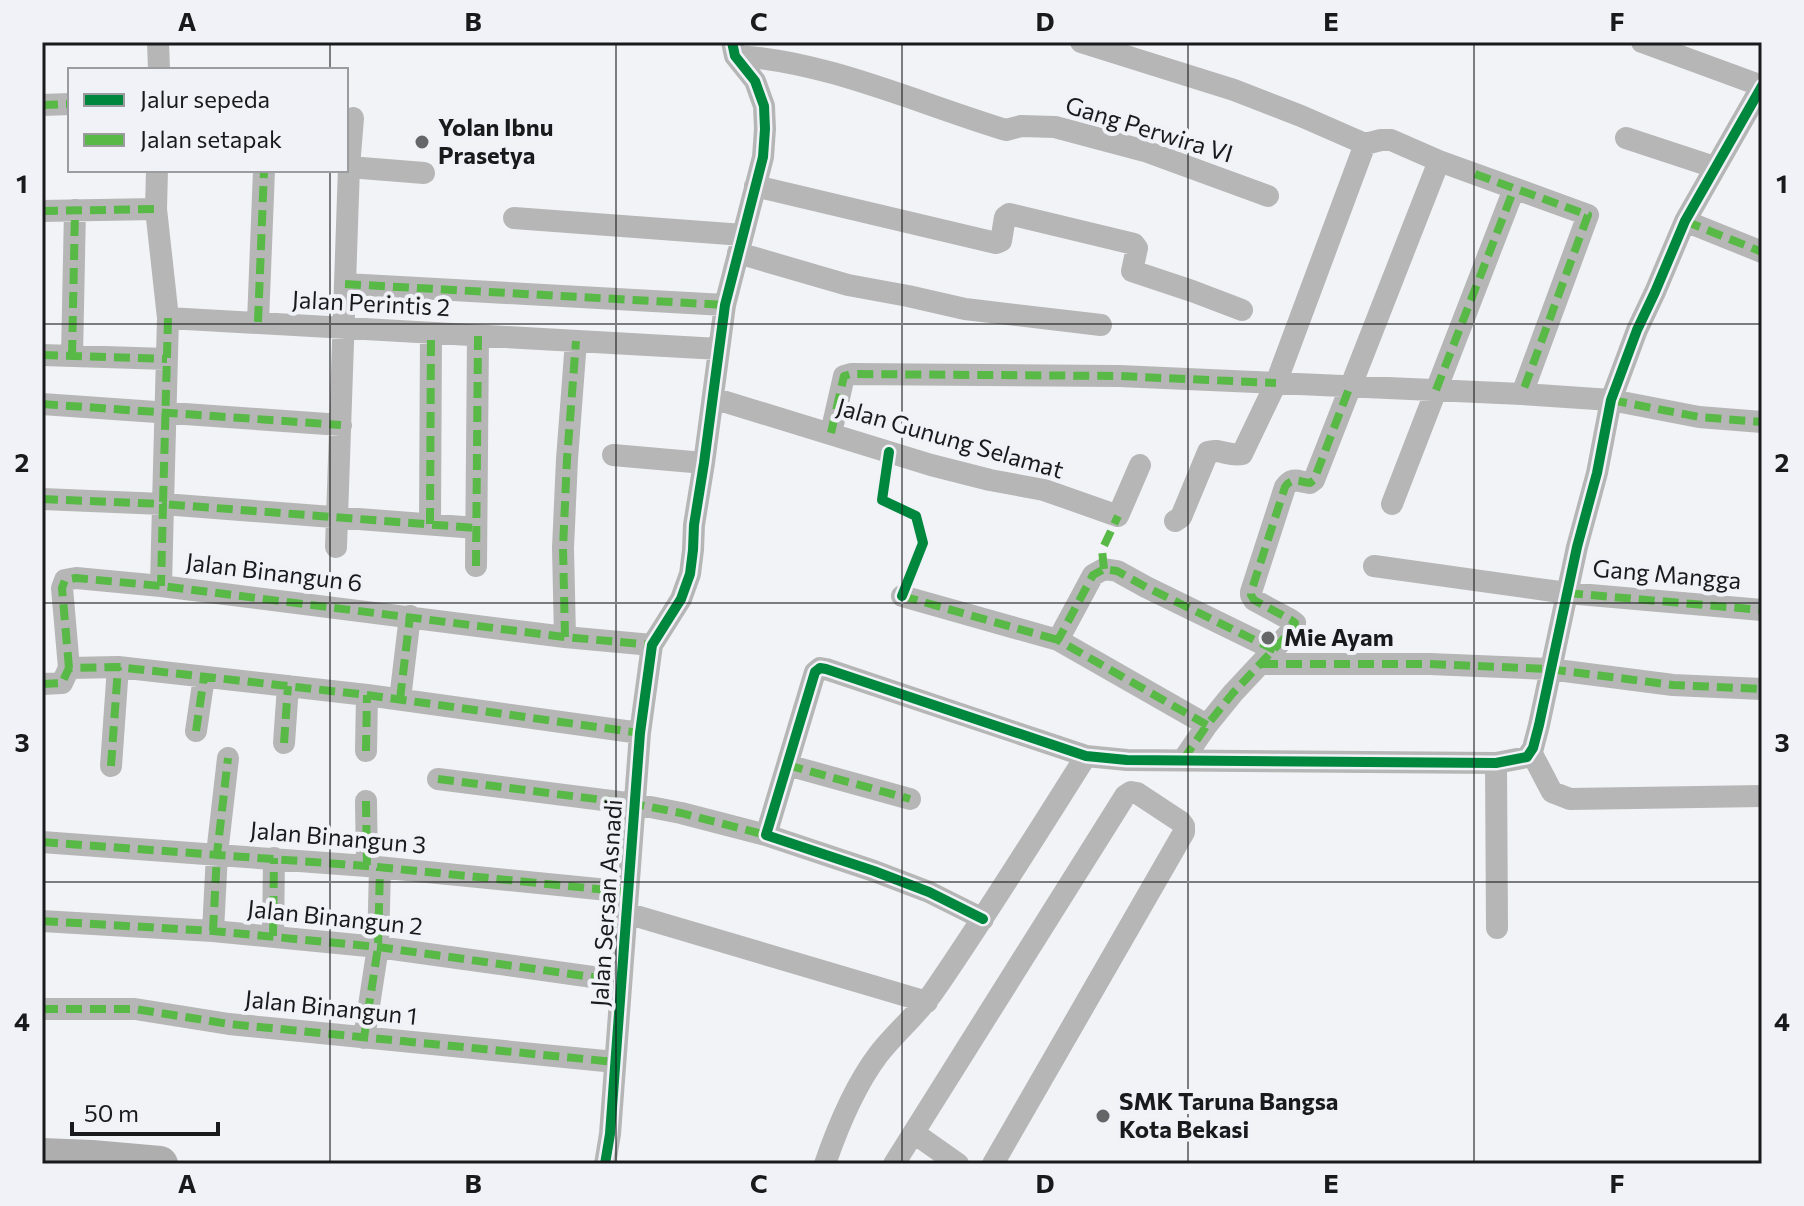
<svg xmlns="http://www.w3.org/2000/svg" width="1804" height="1206" font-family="Commissioner,sans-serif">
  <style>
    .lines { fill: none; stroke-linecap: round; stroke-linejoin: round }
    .street { stroke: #b6b6b6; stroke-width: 22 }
    .primary { stroke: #afaeaf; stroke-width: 36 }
    .quiet { stroke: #58b947; stroke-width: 8; stroke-dasharray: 16 8; stroke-linecap: butt }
    .cycleway-casing { stroke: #f0f2f8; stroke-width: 15 }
    .cycleway { stroke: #00873e; stroke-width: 10 }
    .grid { fill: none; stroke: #191a1c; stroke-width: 2; stroke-opacity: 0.55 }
    .poi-dot { fill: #656668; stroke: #f0f2f8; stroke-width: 3 }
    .labels { text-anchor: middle; stroke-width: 8; stroke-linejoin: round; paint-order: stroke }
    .poi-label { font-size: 24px; font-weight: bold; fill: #191a1c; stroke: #f0f2f8; text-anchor: start }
    .street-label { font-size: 24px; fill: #191a1c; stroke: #f0f2f8 }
    .neatline { fill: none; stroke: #191a1c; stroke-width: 3 }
    .grid-label { font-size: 26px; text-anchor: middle; font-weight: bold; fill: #191a1c }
  </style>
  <rect width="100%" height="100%" fill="#f2f3f6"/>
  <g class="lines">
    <!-- street -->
    <path class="street" d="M158,42L159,70
      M1081,42L1234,90L1301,116L1365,144L1381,140H1391L1439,161L1588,215L1522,394
      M1642,42L1762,86
      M735,56C824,60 920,104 1006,130L1021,126L1055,127L1145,151L1268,196
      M42,105L70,104
      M1626,138L1714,167
      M349,167L424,173
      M157,170L156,209L168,318L719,349
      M755,186L996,243L1001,241L1005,217L1009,214L1134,244L1137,248L1132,271L1192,291L1242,310
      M42,211L156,209
      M514,218L743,235
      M1685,221L1762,252
      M738,253L848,285L908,296L965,309L1101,325
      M345,284L725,305
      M168,318L163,504L476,528
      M258,322L264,170
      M42,355L167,359
      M72,356L75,210
      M713,398L931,465L990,480L1044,490L1118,516L1140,465
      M42,404L341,425
      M831,433L844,376L851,374L1119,376L1522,394L1611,400L1699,417L1762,422
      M613,455L704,463
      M42,499L163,504L161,586
      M1392,504L1514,189
      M1175,521L1181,517L1208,452C1220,448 1229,457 1242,454L1276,383L1365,144
      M430,524L431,333
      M336,547L349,167L353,118
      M476,566L478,336
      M1374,566L1567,593L1762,610
      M902,596L1058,640
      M565,637L563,548L567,459L576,341
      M1262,664H1430L1549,669L1673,685L1762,689
      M69,668L62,588L65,580L76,578L161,586L565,637L652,645
      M42,684L62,683L69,668L118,667L367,695L640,733
      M400,699L410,616
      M1207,725L1058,640L1093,575L1104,569L1117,571L1146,587L1275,650
      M196,731L204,677
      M284,743L288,686
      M366,751L367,695
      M1531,752L1552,792L1570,799L1762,796
      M1183,760L1207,725L1233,693L1293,629L1295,623L1291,620L1254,600L1251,595V592L1285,487C1293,476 1299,482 1310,483L1314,480L1439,161
      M1496,763L1497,928
      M787,765L910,799
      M111,766L118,667
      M438,779L635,804L681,813L766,835
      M366,801L367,866
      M42,842L367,866L628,892
      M626,913L927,1002
      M983,919L929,892L874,871L766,835L815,672L820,668L826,669L1086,756L1127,760L1496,763L1527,757L1533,748L1539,725L1577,547L1597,473L1611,400L1637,330L1655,292L1685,221L1762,86
      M42,921L213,931L378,947L621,981
      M213,931L217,854L228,758
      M273,936L274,858
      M42,1009H135L229,1024L615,1062
      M364,1038L378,947L380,868
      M914,1133L958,1164
      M605,1164L610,1134L640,733L652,645L681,599L690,574L693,550L694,525L704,463L725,305L763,157L765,129L764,106L755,81L735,56L732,42
      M825,1164C838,1126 854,1087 878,1055C895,1033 918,1014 934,991C987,914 1036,835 1086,756
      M894,1164L1125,796L1131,792L1137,793L1181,822L1184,826V832L993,1164"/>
    <!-- primary -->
    <path class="primary" d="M42,1156L92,1158L160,1164"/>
    <!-- quiet -->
    <path class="quiet" d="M42,105L70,104
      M1475,174L1588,215L1522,394
      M42,211L156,209
      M1685,221L1762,252
      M345,284L725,305
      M168,318L163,504L476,528
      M258,322L264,170
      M42,355L167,359
      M72,356L75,210
      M1436,390L1514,189
      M1611,400L1699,417L1762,422
      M42,404L341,425
      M831,433L844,376L851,374L1119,376L1276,383
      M42,499L163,504L161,586
      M430,524L431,333
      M476,566L478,336
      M1104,569L1102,550L1118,516
      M1567,593L1762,610
      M902,596L1058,640
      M565,637L563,548L567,459L576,341
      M1262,664H1430L1549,669L1673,685L1762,689
      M69,668L62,588L65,580L76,578L161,586L565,637L652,645
      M42,684L62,683L69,668L118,667L367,695L640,733
      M400,699L410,616
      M1207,725L1058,640L1093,575L1104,569L1117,571L1146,587L1275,650
      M196,731L204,677
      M284,743L288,686
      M366,751L367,695
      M1183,760L1207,725L1233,693L1293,629L1295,623L1291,620L1254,600L1251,595V592L1285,487C1293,476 1299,482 1310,483L1314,480L1350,386
      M787,765L910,799
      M111,766L118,667
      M438,779L635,804L681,813L766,835
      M366,801L367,866
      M42,842L367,866L628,892
      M42,921L213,931L378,947L621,981
      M213,931L217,854L228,758
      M273,936L274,858
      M42,1009H135L229,1024L615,1062
      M364,1038L378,947L380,868"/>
    <defs>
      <path id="cycleway" d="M889,452L882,500L916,516L923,543L902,596
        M983,919L929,892L874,871L766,835L815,672L820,668L826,669L1086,756L1127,760L1496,763L1527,757L1533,748L1539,725L1577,547L1597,473L1611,400L1637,330L1655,292L1685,221L1762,86
        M605,1164L610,1134L640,733L652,645L681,599L690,574L693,550L694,525L704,463L725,305L763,157L765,129L764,106L755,81L735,56L732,42"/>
    </defs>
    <!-- cycleway casing -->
    <use href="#cycleway" class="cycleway-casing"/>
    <!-- cycleway -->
    <use href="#cycleway" class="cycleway"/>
  </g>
  <!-- grid -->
  <path class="grid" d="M330,42V70M616,42V1164M902,42V1164M1188,42V1164M1474,42V1164M330,170V1164M42,324H1762M42,603H1762M42,882H1762"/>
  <!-- markers -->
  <g class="poi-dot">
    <circle cx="422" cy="142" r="8"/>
    <circle cx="1268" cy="638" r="8"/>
    <circle cx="1103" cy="1116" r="8"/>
  </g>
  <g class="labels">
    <!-- poi labels -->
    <g class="poi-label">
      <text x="438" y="136">Yolan Ibnu<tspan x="438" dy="28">Prasetya</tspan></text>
      <text x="1284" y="646">Mie Ayam</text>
      <text x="1119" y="1110">SMK Taruna Bangsa<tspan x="1119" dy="28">Kota Bekasi</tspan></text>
    </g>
    <!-- street labels -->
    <g class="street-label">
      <text transform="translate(1149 130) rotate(17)" y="8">Gang Perwira VI</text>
      <text transform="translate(371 304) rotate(3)" y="8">Jalan Perintis 2</text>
      <text transform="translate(950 439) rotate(16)" y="8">Jalan Gunung Selamat</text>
      <text transform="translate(274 573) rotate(7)" y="8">Jalan Binangun 6</text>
      <text transform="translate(1667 575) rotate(5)" y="8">Gang Mangga</text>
      <text transform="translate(338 838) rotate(5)" y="8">Jalan Binangun 3</text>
      <text transform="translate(607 903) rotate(-86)" y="8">Jalan Sersan Asnadi</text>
      <text transform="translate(335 918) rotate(6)" y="8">Jalan Binangun 2</text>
      <text transform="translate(331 1008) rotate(6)" y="8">Jalan Binangun 1</text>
    </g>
  </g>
  <!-- border -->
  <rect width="1804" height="1206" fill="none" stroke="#f0f2f8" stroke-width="88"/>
  <!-- legend -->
  <rect x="68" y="68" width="280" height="104" fill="#f0f2f8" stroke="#9a9ca0" stroke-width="2"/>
  <rect x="84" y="94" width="40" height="12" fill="#00873e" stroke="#9a9ca0" stroke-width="2"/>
  <text x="140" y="108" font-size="24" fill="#191a1c">Jalur sepeda</text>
  <rect x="84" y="134" width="40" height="12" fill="#58b947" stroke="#9a9ca0" stroke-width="2"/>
  <text x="140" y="148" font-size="24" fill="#191a1c">Jalan setapak</text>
  <!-- scale -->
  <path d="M72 1122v12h146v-12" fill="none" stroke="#191a1c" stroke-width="4"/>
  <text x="84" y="1122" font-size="24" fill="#191a1c" stroke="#f0f2f8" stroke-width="6" paint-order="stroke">50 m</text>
  <rect x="44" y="44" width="1716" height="1118" class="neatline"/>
  <g class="grid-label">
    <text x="187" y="31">A</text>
    <text x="473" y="31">B</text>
    <text x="759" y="31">C</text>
    <text x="1045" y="31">D</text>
    <text x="1331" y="31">E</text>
    <text x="1617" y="31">F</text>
    <text x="22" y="193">1</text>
    <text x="1782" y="193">1</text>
    <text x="22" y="472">2</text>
    <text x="1782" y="472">2</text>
    <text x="22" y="752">3</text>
    <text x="1782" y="752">3</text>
    <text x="22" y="1031">4</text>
    <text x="1782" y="1031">4</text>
    <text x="187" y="1193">A</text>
    <text x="473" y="1193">B</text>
    <text x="759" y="1193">C</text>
    <text x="1045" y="1193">D</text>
    <text x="1331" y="1193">E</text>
    <text x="1617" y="1193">F</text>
  </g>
</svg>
